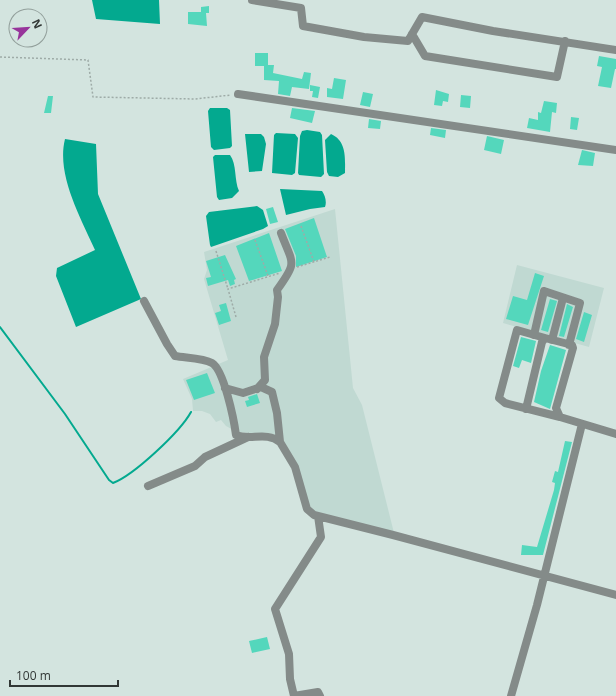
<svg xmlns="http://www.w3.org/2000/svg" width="616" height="696" font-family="'Open Sans',sans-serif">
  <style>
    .built { fill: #c0d9d2 }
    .water { fill: #03a98f }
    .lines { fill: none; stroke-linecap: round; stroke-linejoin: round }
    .stream { stroke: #03a98f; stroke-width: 2 }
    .building { fill: #54d7bc }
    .path { stroke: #9eaba7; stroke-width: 1.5; stroke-dasharray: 2 2; stroke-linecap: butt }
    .minor { stroke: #848b89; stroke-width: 8 }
  </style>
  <rect width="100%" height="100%" fill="#d3e4df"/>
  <!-- built -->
  <path class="built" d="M335,209L353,388L362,405L394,533L313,513L281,441L261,434L237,432L226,426L221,420L216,422L210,414L202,411H193L192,399L183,379L228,360L204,279L207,270L204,252Z
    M517,265L604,288L589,347L503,323Z"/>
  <!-- water -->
  <path class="water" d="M92,0H159L160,24L96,19Z
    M210,108H227L230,110L232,146L230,148L214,150L211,147L208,111Z
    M307,130L320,132L322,135L324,174L321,177L299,175L298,173L300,136L302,131Z
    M276,133L295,134L298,138L295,173L292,175L272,173L274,135Z
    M245,134H261L264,137L266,144L262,171L249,172Z
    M331,134C347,141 345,159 345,173L338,177L329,176L327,172L325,140Z
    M65,139L96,144L98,194L141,299L76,327L56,276L57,268L95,250C81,218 56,175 65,139Z
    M215,155H230C237,164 234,180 239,191L232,198L219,200L217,197L213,157Z
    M280,189L322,191C325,195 327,202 325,207L310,209L286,215Z
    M257,206L263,210L268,226L263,229L211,247L210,245L206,216L209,212Z"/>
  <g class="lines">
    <!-- stream -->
    <path class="stream" d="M0,327L65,414L109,480L113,483C134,475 180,432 191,412"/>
  </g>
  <!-- building -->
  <path class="building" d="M209,6V13H206L207,26L188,24V12H201V7Z
    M255,53H268V65H274L273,73L302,79L304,72L311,73L309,89L292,87L290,96L278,94L279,81L264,80V66H255Z
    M599,56L616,59V69H615L611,88L598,86L602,67L597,66Z
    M334,78L346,80L343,99L327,97V88L332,89Z
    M310,85L320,87L318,98L312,97L313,91H310Z
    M436,90L449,94L448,102L443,101L442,106L434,105Z
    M363,92L373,94L370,107L360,105Z
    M461,95L471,96L470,108L460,107Z
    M48,96H53L51,113H44Z
    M544,101L557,103L556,113L552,112L550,132L527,128L529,118L538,120V112L541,113Z
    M292,108L315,111L312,123L290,118Z
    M571,117L579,118L577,130L570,129Z
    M369,119L381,121L380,129L368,128Z
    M431,128L446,130L445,138L430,135Z
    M487,136L504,140L501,154L484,150Z
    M582,150L595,153L593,166L578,165Z
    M273,207L278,222L270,224L266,209Z
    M314,218L327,257L296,267V256L285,229Z
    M269,233L282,271L249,281L236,246Z
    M225,255L236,279L234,280L235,284L230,286L228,280L208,286L206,278L211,277L206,261Z
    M535,273L544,276L528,325L506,319L513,296L527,300Z
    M550,299L557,301L548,332L541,330Z
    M226,303L231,321L219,325L215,313L221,311L219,305Z
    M567,304L573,307L564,337L559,336Z
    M584,312L592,315L584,342L576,339Z
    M521,337L536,341L531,363L522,360L519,368L513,366Z
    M550,345L566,350L550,409L534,402L541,371Z
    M207,373L215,393L194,400L186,380Z
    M257,394L260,403L247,407L245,401L249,400L248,397Z
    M565,441L572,442L543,555H521L522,545L537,547L554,490L555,483L552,482L555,471L558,472Z
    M267,637L270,649L252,653L249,641Z"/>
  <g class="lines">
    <!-- path -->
    <path class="path" d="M0,57L88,60L93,97L195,99L231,95
      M301,226L314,262
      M255,240L268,276
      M216,251L228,289
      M297,267L330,257
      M236,317L228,289L280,273"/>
    <!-- minor -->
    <path class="minor" d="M252,0L301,8L303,26L364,37L408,41L422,17L493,31L616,50
      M412,34L425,56L557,77L565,41
      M238,94L616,150
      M144,301L167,344L175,356C186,358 203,358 212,363C224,370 234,420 236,435C250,441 266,431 280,442
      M534,335L544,291L580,303L569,345
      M545,338L517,330L499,398L505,403L560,417
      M552,340L563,298
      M225,388L243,393L261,387L272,392L277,413L280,442L295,467L307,509L314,515L393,535L616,595
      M257,389L265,380L264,357L275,324L278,297L277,290C298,261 293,265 281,233
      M526,409L542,342L545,338L572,345L573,348L556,408L560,417L616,434
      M148,486L195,466L205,457L248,437
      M294,696L290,679L289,654L275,609L321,537L318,516
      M294,696L318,692L320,696
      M511,696L537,605L582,424"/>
  </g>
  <!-- north arrow -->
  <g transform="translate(28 28) rotate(65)"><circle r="19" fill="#d3e4df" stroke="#929f9b"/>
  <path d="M0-3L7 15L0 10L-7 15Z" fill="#97349b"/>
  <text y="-6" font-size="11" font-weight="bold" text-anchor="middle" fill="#313735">N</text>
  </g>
  <!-- scale -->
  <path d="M10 680v6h108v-6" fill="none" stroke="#313735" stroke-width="2"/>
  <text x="16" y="680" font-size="12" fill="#313735" stroke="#d3e4df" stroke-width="3" paint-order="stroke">100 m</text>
</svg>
